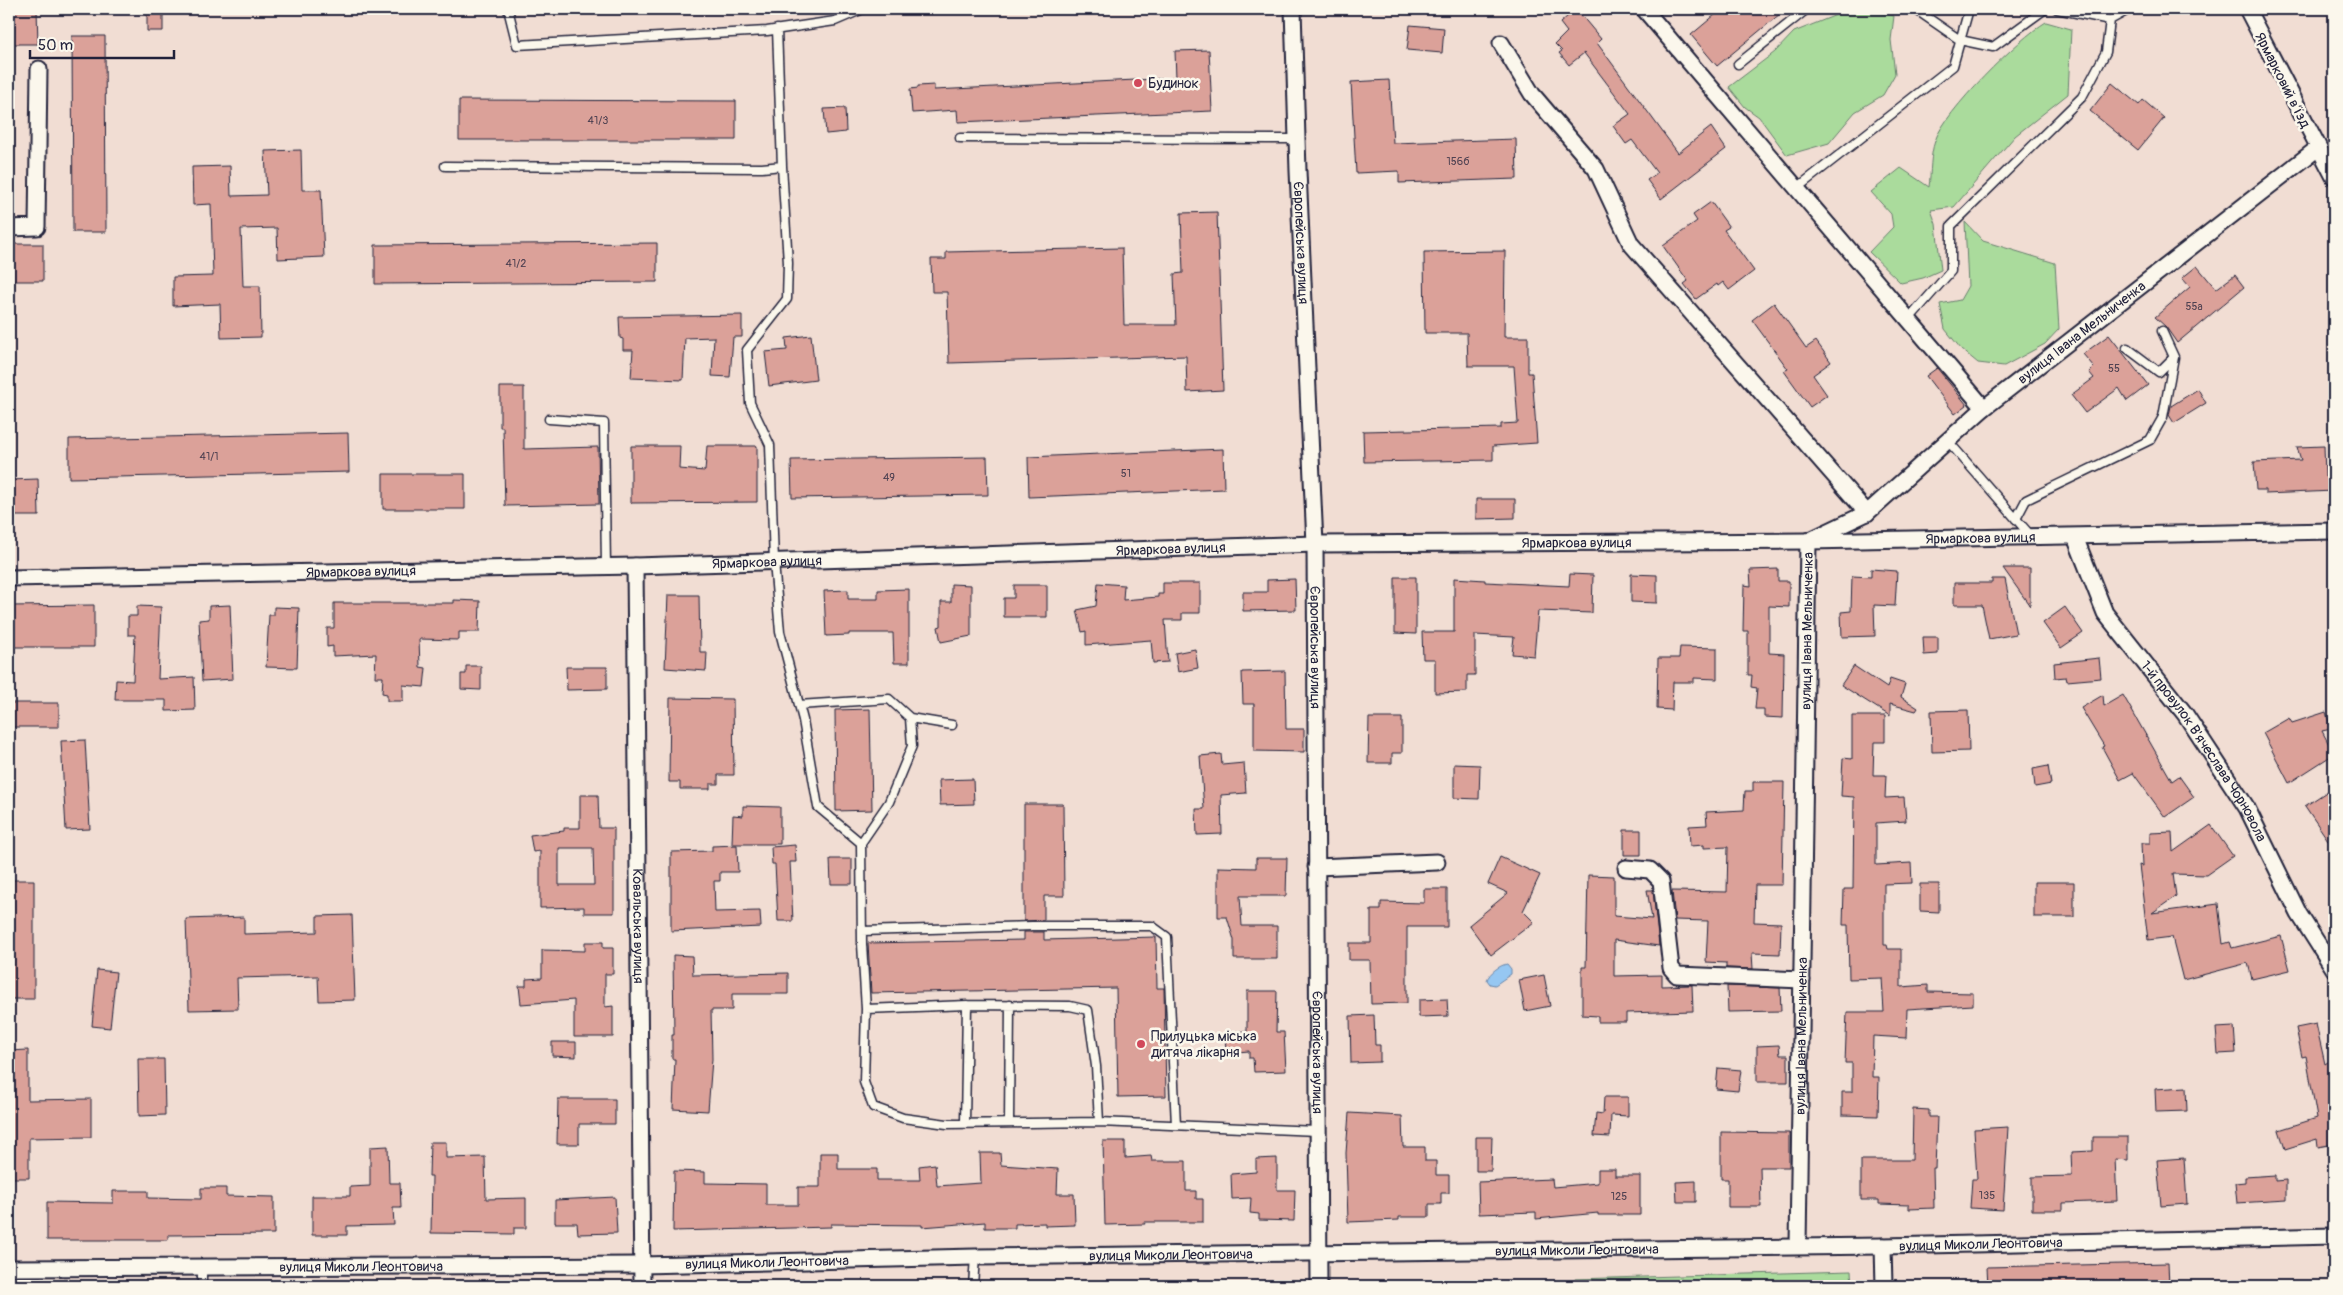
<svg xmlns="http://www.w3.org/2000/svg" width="2343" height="1295" font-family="Pangolin,sans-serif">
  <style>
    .green { fill: #aadb9c; stroke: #667e6c }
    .water { fill: #96c7f2; stroke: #6885a9 }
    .building { fill: #dba199; stroke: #22223b; fill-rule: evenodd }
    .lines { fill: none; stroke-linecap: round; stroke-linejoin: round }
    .lane-casing { stroke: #22223b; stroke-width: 11 }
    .street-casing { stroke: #22223b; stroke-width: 19 }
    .lane { stroke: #fbf7ec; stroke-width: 8 }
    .street { stroke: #fbf7ec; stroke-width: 15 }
    .poi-dot { fill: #d1495b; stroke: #fbf7ec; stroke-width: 2 }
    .labels { text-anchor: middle; stroke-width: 5; stroke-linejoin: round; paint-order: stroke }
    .number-label { font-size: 11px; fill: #504252 }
    .street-label { font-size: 14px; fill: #22223b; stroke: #fbf7ec }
    .poi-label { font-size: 14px; fill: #22223b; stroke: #fbf7ec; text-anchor: start }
  </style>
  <rect width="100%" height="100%" fill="#f1ddd3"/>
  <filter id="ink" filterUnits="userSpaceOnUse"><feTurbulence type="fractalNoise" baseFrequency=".02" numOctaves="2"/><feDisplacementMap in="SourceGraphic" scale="10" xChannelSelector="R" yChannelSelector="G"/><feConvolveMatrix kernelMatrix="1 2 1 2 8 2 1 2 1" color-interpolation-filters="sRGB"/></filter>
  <g filter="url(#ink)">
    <!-- green -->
    <path class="green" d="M1851,9H1867L1894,16L1891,40L1895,74L1883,95L1855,112L1829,143L1787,155L1759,117L1745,107L1729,87L1775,52L1794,32Z
      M2046,22L2071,29L2068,94L2015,136L1954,207L1931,210L1936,224L1941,270L1923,278L1901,283L1869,252L1893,227L1891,214L1871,192L1901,168L1929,187C1931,172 1930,155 1935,141C1944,112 2019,38 2046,22Z
      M1965,222L1983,241L2055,263L2059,329L2045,344L2004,366L1978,363L1961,349L1945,329L1940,304L1960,300L1968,286Z
      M1851,1271L1852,1286H1574L1575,1279Z"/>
    <!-- water -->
    <path class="water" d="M1507,964L1511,969V974L1495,985L1490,984L1487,980C1489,973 1500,965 1507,964Z"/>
    <!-- building -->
    <path class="building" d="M9,9H37L38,44H9Z
      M1576,9L1601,39L1597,43L1678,153L1711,127L1726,149L1661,199L1647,180L1657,173L1632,140L1626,144L1613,126L1630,114L1584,53L1569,65L1559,53L1562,51L1555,44L1567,32L1560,23Z
      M1722,9H1786L1717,66L1691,35Z
      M147,10H163V31H147Z
      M1410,25L1444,28L1442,53L1407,50Z
      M72,36H105L106,232H73Z
      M1209,50L1212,111L958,122L957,110L912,113L910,89L918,88V86L934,85V90L1176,78L1175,51Z
      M1389,80L1393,143L1516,139L1517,179L1399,183V171L1356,173L1351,82Z
      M2112,83L2139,105L2143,100L2164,118L2138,150L2090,111Z
      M459,100L736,101V140H459Z
      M845,108L846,132L826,134L824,109Z
      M301,150L302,190H321L324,257L278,259L277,228L241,229L243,286H260L261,337L221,338L220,304L173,306V277L213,276L211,204L193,205L192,167L230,166L231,196L267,195L265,151Z
      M1711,202L1729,227L1724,230L1754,271L1729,290L1723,282L1718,286L1717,284L1696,299L1684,284L1688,281L1663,246L1697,221L1693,215Z
      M1217,212L1223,390L1187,392L1186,356L949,363L947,292H932L931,259H946V252L1122,248L1124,325H1176L1174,274L1183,273L1181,213Z
      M657,243V282L375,284V245Z
      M9,244H43V281H9Z
      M1505,251L1504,337H1528V373H1532L1537,443L1493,446V460L1364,462L1363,431L1501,428V424L1518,423L1514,366H1468L1467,333H1425L1424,252Z
      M2197,266L2216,289L2235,275L2244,287L2177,343L2166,327L2155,317L2190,287L2182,278Z
      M1774,303L1806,348L1816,341L1831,362L1813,375L1827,395L1810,407L1784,371L1788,369L1752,320Z
      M742,315V337H733L730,377L712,376L714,337L685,338L683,380L631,378L633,350H623V339L620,338L619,317Z
      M811,335L816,380L769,386L765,352L787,350L786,338Z
      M2109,335L2148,385L2127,401L2119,388L2085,413L2071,395L2094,378L2089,372L2094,367L2083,354Z
      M1937,368L1967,405L1955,414L1926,376Z
      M500,387H524V449L598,447L599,504L505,506L503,427H500Z
      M2198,389L2206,403L2174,423L2169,415L2171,406Z
      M348,433L349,472L69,478V439Z
      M631,446H680L679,469L705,471L707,446H757V502L631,503Z
      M2324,446L2325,477L2334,476V491L2265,494V490H2256L2254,462L2301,460L2297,447Z
      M1223,449L1224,489L1029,497L1028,457Z
      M987,457L988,495L792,498L791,460Z
      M383,474H465V509H383Z
      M38,479L39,516H9V480Z
      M1476,499H1515V518L1476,519Z
      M2003,568H2030V606Z
      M1778,569V581H1789V607L1769,606V653L1784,654L1783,718L1764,717V709H1755L1757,688L1751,687L1752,675H1748V631H1743L1744,585L1751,586L1750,570Z
      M1871,569L1897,571L1895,606L1874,605L1875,636L1842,637L1841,612L1851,611L1852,576L1871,577Z
      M1570,574L1593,575L1592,613L1538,611L1534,656L1512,654L1514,637L1475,635V675H1467V692L1435,693V659H1423L1422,632H1454V578L1485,580V582L1569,586Z
      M1631,574L1657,575V603L1631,602Z
      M1395,577H1416V634L1395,633Z
      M1295,579L1296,610L1243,611V592H1267V580Z
      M1992,579H2005L2016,634L1989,639L1982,605H1954V583H1992Z
      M1098,583L1124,585L1123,600L1158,597V594H1163V583H1200V613H1182V620H1165L1168,662L1153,663L1151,640L1086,645V631L1082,632L1077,610L1096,606Z
      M951,584L971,585V636L941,642L938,627L941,626V602H951Z
      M1014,585H1047V617H1004V598H1014Z
      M909,589V663H894L893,633H849V635L826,636L824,591L848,590V599H878V590Z
      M668,595H699L700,652H707L706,671L665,668Z
      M454,600L480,601L479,632H459V640L419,639L420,667L426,668L424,687L403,685V701H387V694L382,693L383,677H375L376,654L333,656V646L327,647V628H334V603H454Z
      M94,605V647H9V606Z
      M230,605L233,679L202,681L199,620L209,619V606Z
      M137,606L161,607L158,679L194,677L195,710L166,711V700H115L116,680L133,681L135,635H128V616H137Z
      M274,607L299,608L297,668L266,667L269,615H274Z
      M2065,607L2083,633L2061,648L2043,623Z
      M1923,637H1938V654L1924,655Z
      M1680,647L1717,648V679L1694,678V682H1673L1672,710L1657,709L1658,658H1679Z
      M1195,649L1198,668L1178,672L1175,653Z
      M2099,658L2101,678L2067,681L2066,677L2055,678L2054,663Z
      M466,666H481V690L461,689V674H466Z
      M1854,666L1887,688L1890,679L1905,684L1901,697L1918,708L1916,711L1890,704V716L1841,685Z
      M566,667H607V689L567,690Z
      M1285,671L1286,729H1304V752L1254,751V704H1243L1242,672Z
      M2103,695L2104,706L2123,695L2172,781L2179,776L2194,797L2165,817L2133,773L2120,780L2102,747L2104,746L2081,708Z
      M670,698L733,699L734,775H718V784H710V789H680V782H669Z
      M9,703H59V727H9Z
      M870,709L872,810L836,811L835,710Z
      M1968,710L1969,751L1932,752L1931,711Z
      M2326,712L2331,729L2322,731L2334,754L2289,783L2263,733L2289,718L2292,723Z
      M1852,716H1885V742H1874L1873,775H1886L1885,798L1904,797L1906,821L1876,823V865L1911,863L1912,883L1884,884V945H1887L1888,949H1901V987L1928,985V992L1973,993V1005L1907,1009L1906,1038L1873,1036L1872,1077H1879L1878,1116L1842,1115V1092H1852V1063H1845L1847,1012H1884L1882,978L1849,979L1848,925H1843L1844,889H1853L1854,797L1841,796L1843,758L1852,759Z
      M1369,718H1402V753H1392V763H1368Z
      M85,740L90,829L66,830L61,741Z
      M1221,754L1222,765L1244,763L1246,793L1221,795L1222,834L1197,835L1196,809H1204L1200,756Z
      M1454,764L1480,765L1479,799L1454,798Z
      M2048,766L2051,784L2035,787L2033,769Z
      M973,779L974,804L940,805L939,780Z
      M1753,782H1784L1782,885H1755L1754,922L1781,923L1780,954L1752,953L1753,969L1726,968V963L1706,962L1708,921L1675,920L1672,891L1727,892L1728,847L1704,848V845L1690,846L1689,826L1707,825L1706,812L1744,810L1745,791H1753Z
      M2334,787V849L2305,806Z
      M580,795H598L599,828H614V913H584V907L540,908V851L533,852L530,835L564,831V828H580ZM559,848H593L594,885H559Z
      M1024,804H1063L1064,896H1044V920L1024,921Z
      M743,806L780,807V844H732L733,815L743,816Z
      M2211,825L2233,856L2206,875L2173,874L2176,896L2152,913L2218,904L2223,944L2230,942L2232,948L2281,936L2290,970L2252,979L2248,963L2183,980L2172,937L2148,940L2139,865L2142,866L2141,843H2150V833L2172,832L2173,852Z
      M1624,830H1641V855H1624Z
      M737,845L738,872H720V881H714L715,912L760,911L761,927L671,931V852L712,851V846Z
      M795,845L796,862H790L793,921H778L775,864H772L771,847Z
      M1500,857L1540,875L1523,911L1534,922L1491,955L1469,925L1508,893L1488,884Z
      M1256,858H1287L1286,896H1240L1242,926H1277V959H1234V940L1227,917H1218V867L1256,868Z
      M830,859H852V884H831Z
      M1588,875L1614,876V916L1652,919L1647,890H1653L1659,946L1614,940V976L1662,975V986L1692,985L1693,1011L1626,1013V1022H1598V1016L1582,1015V967H1586Z
      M9,880H34V999H9Z
      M2034,882H2074V917H2034Z
      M1920,884H1939V912L1920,911Z
      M1424,889H1447V927H1407V1003L1371,1004L1370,960H1349V943H1371V910H1381V902L1424,903Z
      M352,915L355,1000L319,1001L318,976L237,978L238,1009L189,1010L186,919L244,917V934L317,932V916Z
      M1024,932H1044V940L1156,937L1157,988H1164L1166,1096L1118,1097L1116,988L871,993L868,943L1024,940Z
      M585,942H603V948H613V974H605V1007L613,1006V1037H574V1000L521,1004L519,986H526V979L542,978V950L585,951Z
      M673,955L692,956L693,975L788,973V994H732V1010H711L712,1059L708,1111L673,1109L675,1059H672V1035H674Z
      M97,970L116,972L110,1028L92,1026Z
      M1544,975L1550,1006L1525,1011L1519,980Z
      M1727,986L1780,988L1781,1011L1728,1012Z
      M1247,991H1277L1276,1032H1284L1286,1071L1254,1072L1253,1058H1249V1051L1226,1053L1225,1032L1247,1031Z
      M1447,999L1448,1016L1419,1017V1000Z
      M1374,1015L1375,1045H1380V1062L1351,1063L1350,1016Z
      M2316,1024L2325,1064L2334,1058V1144L2318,1147L2317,1139L2285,1149L2279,1130L2317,1118L2306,1056L2302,1057L2296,1028Z
      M2234,1027L2236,1053L2218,1054L2216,1028Z
      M552,1042H576V1057L552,1056Z
      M1779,1045L1780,1055H1788V1082H1757V1046Z
      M28,1050V1100L91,1099V1137L29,1138V1178H9V1051Z
      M138,1059H164L165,1115L139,1116Z
      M1718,1068L1741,1070L1738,1091L1716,1089Z
      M2186,1087L2187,1111L2156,1112L2155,1089Z
      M1604,1097H1628V1116L1611,1115L1610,1137L1594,1136L1596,1113L1603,1114Z
      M558,1099H615V1124H579V1144H557Z
      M1913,1109L1929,1110V1117H1937L1935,1168H1933L1934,1208L1909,1209V1205L1879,1204V1200H1861V1160H1912Z
      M1349,1113L1402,1116L1403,1147H1425V1161H1436V1175H1449V1193H1441V1204H1429V1217H1399V1220L1348,1222L1346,1153Z
      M2008,1127L2003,1210L1970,1208L1972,1179H1977L1974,1129Z
      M1721,1132L1789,1133V1167H1760L1761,1207H1728V1179H1721Z
      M1476,1137H1492L1491,1171H1476Z
      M2093,1137H2128V1160L2115,1159L2117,1201L2063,1203V1210H2032V1177L2072,1176L2071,1152L2093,1151Z
      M1103,1141H1125V1158L1151,1156L1152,1161H1186V1191H1196V1199H1203V1222H1144L1145,1224L1105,1225Z
      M430,1142H446V1158L485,1157L486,1199L526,1198V1228H514V1234L431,1233L432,1176H429Z
      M388,1146L389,1183H400L401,1208H393L394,1225L347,1226V1235H312V1196H350V1187L370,1186V1147Z
      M820,1153H838V1169H877V1180H920L919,1166L935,1164L937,1186L981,1183L980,1153H1000L1001,1165L1058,1169L1057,1194H1074L1075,1225L1045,1226V1223L1015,1224V1228H985V1222L922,1227V1225L831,1224V1227L673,1231L674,1171L705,1172V1183L766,1184V1205H798V1187H820Z
      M1277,1158V1190H1295L1294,1221L1259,1220V1214L1250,1213L1251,1198L1232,1199L1231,1174L1256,1172V1159Z
      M2184,1158L2187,1204L2161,1206L2157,1160Z
      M1598,1169H1615V1176H1640V1215H1598V1213L1536,1219V1212L1479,1214L1478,1182L1552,1179L1553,1187L1598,1183Z
      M2275,1175V1181L2286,1180V1200L2237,1203L2235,1183L2245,1182V1177Z
      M1696,1181V1202H1677L1676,1182Z
      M201,1188H226V1196L274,1197V1234L168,1235V1240H47V1202L113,1203V1191H148V1198L201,1199Z
      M615,1197L617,1233L578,1234L577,1223H555V1200Z
      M2168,1263L2169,1286H1988L1987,1267Z"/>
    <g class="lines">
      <defs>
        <path id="lane" d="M508,9L517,45L767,31L835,21L863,9
          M1915,9L1960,40L1993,47L2045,9
          M2057,9L2110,20
          M1738,64L1807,9
          M960,138L1297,139
          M445,166L762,168L782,166L777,29
          M782,166L788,263L787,299L747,350L750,403L770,445L774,562L780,632L803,720L818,807L861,843L862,944L866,1009L967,1005L1070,1006L1088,1010L1096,1066L1099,1122L947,1124L903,1118L873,1107L864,1082L866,1009
          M1797,188L1953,66L1969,9
          M1909,319L1951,271V226L2082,97L2106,52L2110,20L2130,9
          M2127,348L2159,372L2174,357
          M549,419L604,423L606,567
          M1948,441L2031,536
          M2016,519L2026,500L2150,440L2163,417L2174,357L2162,331
          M799,705L889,699L910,718L912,746L889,802L861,843
          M910,718L952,725
          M862,931L1032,926H1152L1167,937L1176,1125
          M1099,1122L1317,1131
          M965,1123L967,1005
          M1009,1123L1010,1005
          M202,1268V1286
          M973,1286L975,1257"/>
        <g id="street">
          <path id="s1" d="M1293,9L1298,171L1315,544L1319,1286"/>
          <path d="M1644,9L1984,408"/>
          <path d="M2247,9L2334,177"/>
          <path d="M1501,43L1532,94L1596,169L1631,244L1867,513"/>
          <path d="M9,228L37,227L39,69"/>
          <path id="s2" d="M2075,537L2105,613L2185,714L2247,808L2299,914L2334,969"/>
          <path id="s3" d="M635,566L642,1286"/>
          <path id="s4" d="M9,578L635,566L1315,544L1808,541L2334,531"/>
          <path d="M1316,867L1437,862"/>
          <path d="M1626,868L1650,870L1661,881L1671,968L1677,975L1802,980"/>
          <path id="s5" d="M1798,1246L1808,541L1867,513L1984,408L2318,148"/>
          <path d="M1883,1246L1884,1286"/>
          <path id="s6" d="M9,1268L642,1265L975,1257L1883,1246L2334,1236"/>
        </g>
      </defs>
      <!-- lane casing -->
      <use href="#lane" class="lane-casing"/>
      <!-- street casing -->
      <use href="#street" class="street-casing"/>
      <!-- lane -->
      <use href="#lane" class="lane"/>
      <!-- street -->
      <use href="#street" class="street"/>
    </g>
  </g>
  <!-- markers -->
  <g class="poi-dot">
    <circle cx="1138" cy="83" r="5"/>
    <circle cx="1141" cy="1044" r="5"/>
  </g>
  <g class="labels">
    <!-- number labels -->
    <g class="number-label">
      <text x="598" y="124">41/3</text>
      <text x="1458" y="165">156б</text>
      <text x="516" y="267">41/2</text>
      <text x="2194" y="310">55а</text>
      <text x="2114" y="372">55</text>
      <text x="209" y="460">41/1</text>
      <text x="1126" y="477">51</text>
      <text x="889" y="481">49</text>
      <text x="1987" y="1199">135</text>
      <text x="1619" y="1200">125</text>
    </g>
    <!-- street labels -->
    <g class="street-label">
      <text transform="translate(2283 80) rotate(63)" y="5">Ярмарковий вʼїзд</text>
      <text dy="5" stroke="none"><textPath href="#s1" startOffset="234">Європейська вулиця</textPath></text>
      <text dy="5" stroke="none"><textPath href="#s5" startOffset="1051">вулиця Івана Мельниченка</textPath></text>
      <text dy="5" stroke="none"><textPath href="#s4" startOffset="1972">Ярмаркова вулиця</textPath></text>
      <text dy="5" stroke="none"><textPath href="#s4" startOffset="1568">Ярмаркова вулиця</textPath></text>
      <text dy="5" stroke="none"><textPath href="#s4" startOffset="1162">Ярмаркова вулиця</textPath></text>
      <text dy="5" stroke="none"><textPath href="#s4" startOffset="758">Ярмаркова вулиця</textPath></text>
      <text dy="5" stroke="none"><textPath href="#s4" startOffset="352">Ярмаркова вулиця</textPath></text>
      <text dy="5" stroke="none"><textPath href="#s5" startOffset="615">вулиця Івана Мельниченка</textPath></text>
      <text dy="5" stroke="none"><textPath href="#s1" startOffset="639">Європейська вулиця</textPath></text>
      <text dy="5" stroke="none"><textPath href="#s2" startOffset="252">1-й провулок В'ячеслава Чорновола</textPath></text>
      <text dy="5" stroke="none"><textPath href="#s3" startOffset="360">Ковальська вулиця</textPath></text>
      <text dy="5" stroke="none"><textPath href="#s5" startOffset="210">вулиця Івана Мельниченка</textPath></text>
      <text dy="5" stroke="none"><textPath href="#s1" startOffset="1044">Європейська вулиця</textPath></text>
      <text dy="5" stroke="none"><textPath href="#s6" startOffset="1972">вулиця Миколи Леонтовича</textPath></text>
      <text dy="5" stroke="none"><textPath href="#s6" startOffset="1568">вулиця Миколи Леонтовича</textPath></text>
      <text dy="5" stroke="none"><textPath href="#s6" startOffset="1162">вулиця Миколи Леонтовича</textPath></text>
      <text dy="5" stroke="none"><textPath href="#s6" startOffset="758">вулиця Миколи Леонтовича</textPath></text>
      <text dy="5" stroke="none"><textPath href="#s6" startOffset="352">вулиця Миколи Леонтовича</textPath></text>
    </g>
    <!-- poi labels -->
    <g class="poi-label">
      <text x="1148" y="88">Будинок</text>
      <text x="1151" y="1041">Прилуцька міська<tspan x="1151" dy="16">дитяча лікарня</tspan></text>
    </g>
  </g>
  <!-- margin -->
  <rect width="2343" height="1295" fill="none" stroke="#fbf7ec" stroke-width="30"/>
  <rect x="15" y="15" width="2313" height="1265" fill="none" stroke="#22223b" stroke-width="2" filter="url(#ink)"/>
  <!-- scale -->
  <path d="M30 50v8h144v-8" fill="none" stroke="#22223b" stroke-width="2.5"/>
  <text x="38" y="50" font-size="15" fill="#22223b" stroke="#fbf7ec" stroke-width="4" paint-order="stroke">50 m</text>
</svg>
